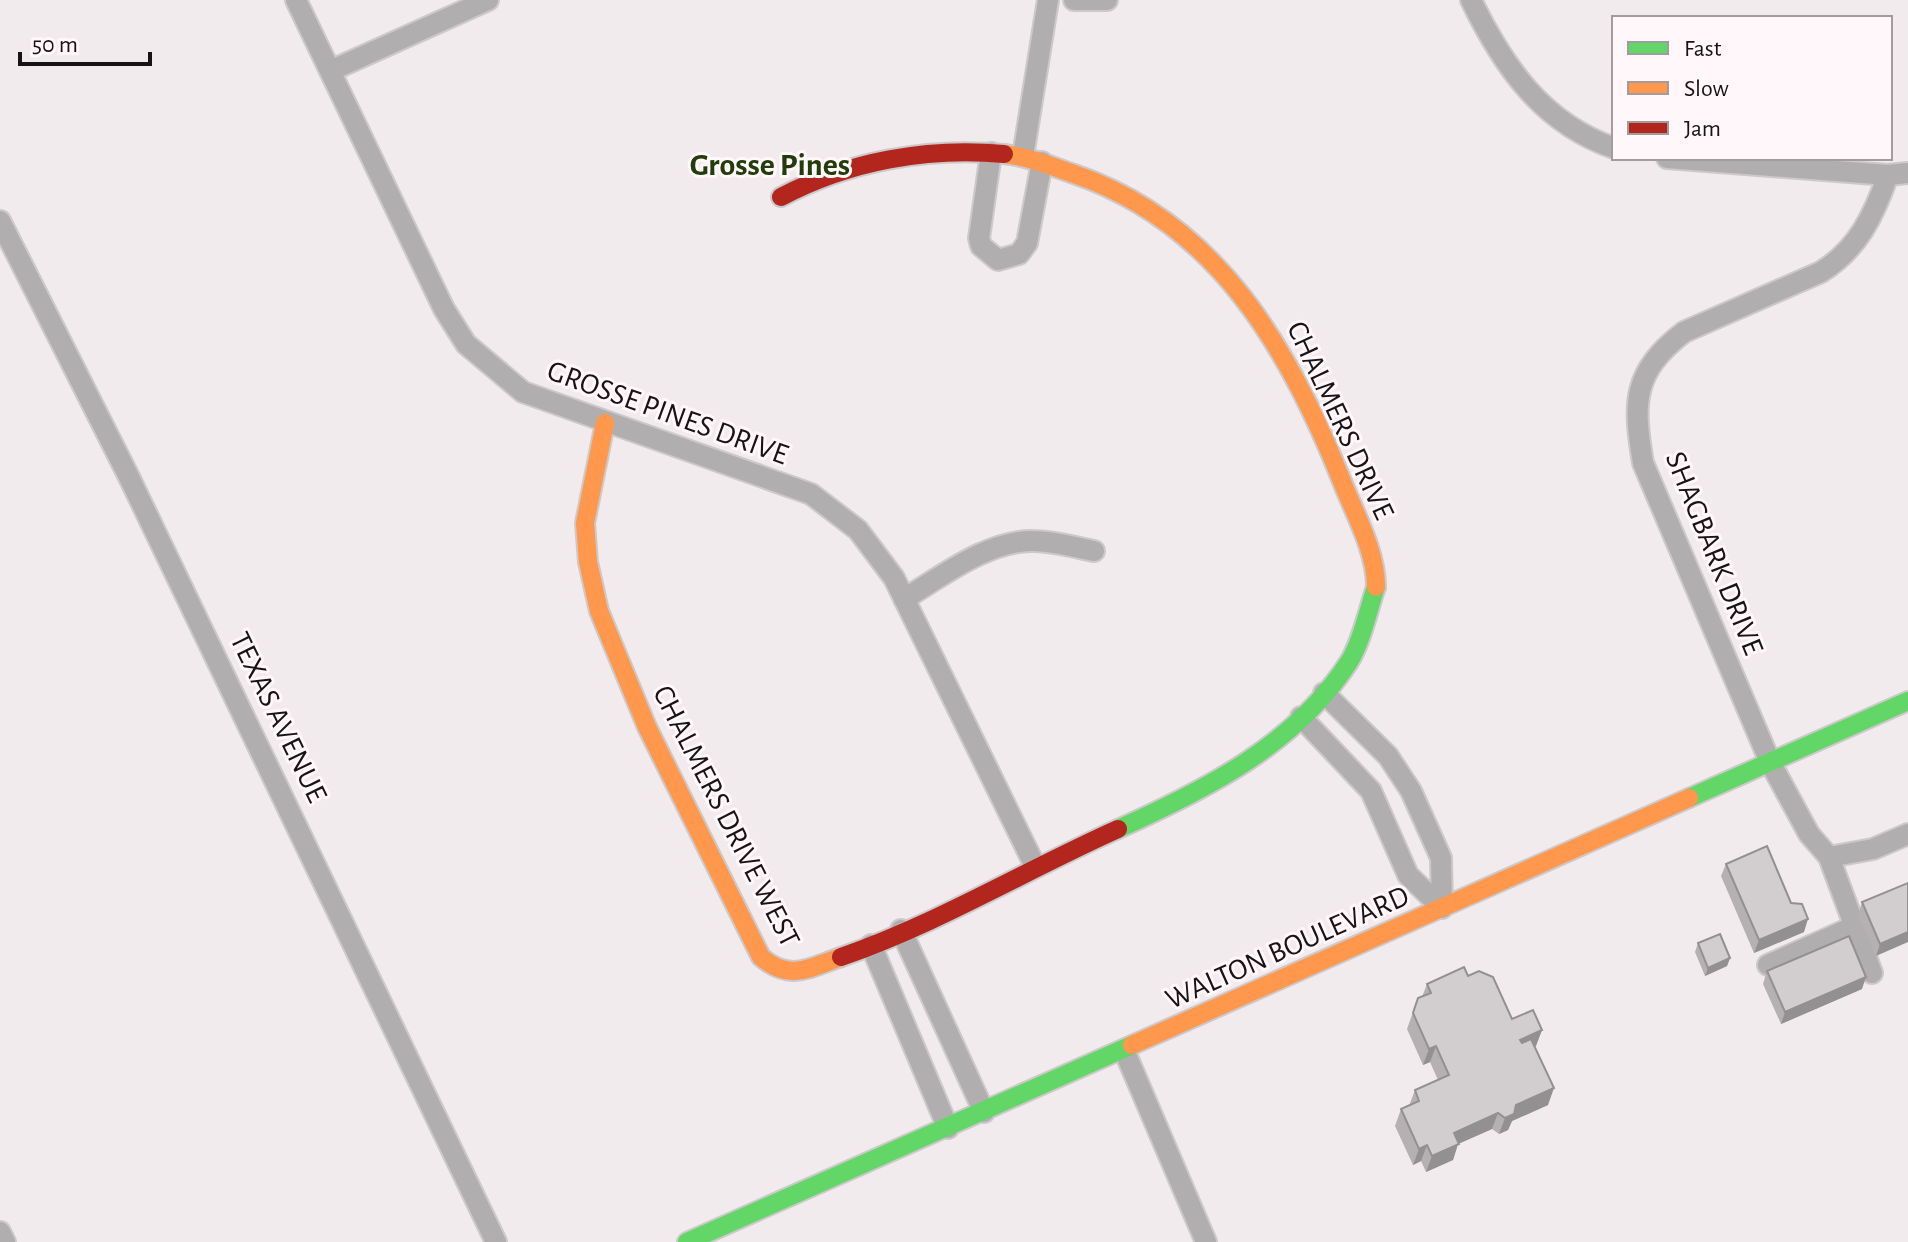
<svg xmlns="http://www.w3.org/2000/svg" width="1908" height="1242" font-family="'Alegreya Sans',sans-serif">
  <style>
    .lines { fill: none; stroke-linecap: round; stroke-linejoin: round }
    .street-casing { stroke: #cdc9ca; stroke-width: 24 }
    .fast-casing { stroke: #cdc9ca; stroke-width: 22 }
    .slow-casing { stroke: #cdc9ca; stroke-width: 22 }
    .jam-casing { stroke: #cdc9ca; stroke-width: 22 }
    .street { stroke: #b0aeaf; stroke-width: 20 }
    .fast { stroke: #63d668; stroke-width: 18 }
    .slow { stroke: #ff974d; stroke-width: 18 }
    .jam { stroke: #b3261e; stroke-width: 18 }
    .wall { fill: #b5b1b2 }
    .shaded-wall { fill: #939091 }
    .building { fill: #d2cecf; stroke: #939091; stroke-width: 2 }
    .labels { text-anchor: middle; stroke-width: 6; stroke-linejoin: round; paint-order: stroke }
    .street-label { font-size: 30px; fill: #171415; stroke: #fff7f9 }
    .neighbourhood-label { font-size: 32px; font-weight: bold; fill: #223c0c; stroke: #fff7f9 }
  </style>
  <rect width="100%" height="100%" fill="#f1ebed"/>
  <g class="lines">
    <defs>
      <path id="street" d="M296,0L444,309L466,344L523,392L811,494L858,530L894,578L1035,866
        M1074,0H1107
        M1471,0C1503,66 1542,123 1614,148
        M330,71L488,0
        M991,153L979,238L981,246L998,260L1019,254L1027,243L1042,162
        M1023,156L1048,0
        M1667,158L1888,175
        M1908,173L1888,175C1874,215 1858,249 1821,272L1684,332C1632,372 1633,403 1643,463L1770,762L1809,834L1829,857L1873,849L1908,834
        M0,221L128,475L496,1242
        M904,599C941,577 988,540 1033,541C1053,541 1074,547 1094,551
        M1324,693L1388,756L1411,791L1441,858L1442,908
        M1301,717L1371,791L1408,875L1442,908
        M1829,857L1872,973
        M901,930L984,1112
        M871,945L948,1128
        M1768,965L1853,927
        M1124,1050L1206,1242
        M0,1232L5,1242"/>
      <path id="fast" d="M1689,798L1908,701
        M1118,829C1205,790 1295,745 1349,662C1362,641 1368,610 1376,587
        M687,1242L1132,1045"/>
      <path id="slow" d="M1004,154C1029,157 1051,166 1074,174C1218,223 1290,350 1343,484C1356,516 1376,552 1376,587
        M605,423L585,523L588,562L599,611L647,727L761,957C790,982 809,968 841,957
        M1132,1045L1689,798"/>
      <path id="jam" d="M781,197C849,161 928,147 1004,154
        M841,957C937,924 1026,870 1118,829"/>
    </defs>
    <!-- street casing -->
    <use href="#street" class="street-casing"/>
    <!-- fast casing -->
    <use href="#fast" class="fast-casing"/>
    <!-- slow casing -->
    <use href="#slow" class="slow-casing"/>
    <!-- jam casing -->
    <use href="#jam" class="jam-casing"/>
    <!-- street -->
    <use href="#street" class="street"/>
    <!-- fast -->
    <use href="#fast" class="fast"/>
    <!-- slow -->
    <use href="#slow" class="slow"/>
    <!-- jam -->
    <use href="#jam" class="jam"/>
  </g>
  <!-- wall -->
  <path class="wall" d="M1726,864L1804,932L1754,953L1721,876Z
    M1908,883L1876,956L1858,915L1862,902Z
    M1698,943L1730,958L1727,966L1705,976L1695,952Z
    M1767,971L1862,989L1781,1024L1763,984Z
    M1468,976L1512,1019L1542,1030L1535,1047L1548,1105L1512,1121L1508,1130L1499,1134L1492,1129L1458,1144L1453,1160L1426,1172L1421,1161L1413,1165L1395,1126L1401,1109L1409,1106L1415,1090L1438,1080L1430,1062L1423,1065L1407,1029L1418,998L1422,997L1427,984Z"/>
  <!-- shaded-wall -->
  <path class="shaded-wall" d="M1808,919L1804,932L1754,953L1759,940Z
    M1908,932V942L1876,956L1880,944Z
    M1730,958L1727,966L1705,976L1708,968Z
    M1866,977L1862,989L1781,1024L1785,1012Z
    M1542,1030L1536,1046L1514,1056L1520,1040Z
    M1436,1046L1430,1062L1423,1065L1429,1049Z
    M1554,1088L1548,1105L1512,1121L1508,1130L1499,1134L1505,1118L1516,1105Z
    M1498,1113L1492,1129L1458,1144L1453,1160L1426,1172L1432,1156L1454,1133Z
    M1427,1145L1421,1161L1413,1165L1419,1149Z"/>
  <!-- building -->
  <path class="building" d="M1767,846L1791,903L1802,904L1808,919L1759,940L1726,864Z
    M1908,883V932L1880,944L1862,902Z
    M1720,934L1730,958L1708,968L1698,943Z
    M1849,936L1866,977L1785,1012L1767,971Z
    M1464,967L1468,976L1479,971L1493,977L1512,1019L1533,1010L1542,1030L1520,1040L1522,1043L1531,1039L1554,1088L1516,1105L1514,1114L1505,1118L1498,1113L1454,1133L1459,1144L1432,1156L1427,1145L1419,1149L1401,1109L1419,1101L1415,1090L1449,1075L1436,1046L1429,1049L1413,1013L1418,998L1431,993L1427,984Z"/>
  <g class="labels">
    <!-- street labels -->
    <g class="street-label">
      <text transform="translate(668 412) rotate(20)" y="10">GROSSE PINES DRIVE</text>
      <text transform="translate(1341 420) rotate(65)" y="10">CHALMERS DRIVE</text>
      <text transform="translate(1715 553) rotate(68)" y="10">SHAGBARK DRIVE</text>
      <text transform="translate(279 717) rotate(64)" y="10">TEXAS AVENUE</text>
      <text transform="translate(727 816) rotate(63)" y="10">CHALMERS DRIVE WEST</text>
      <text transform="translate(1287 947) rotate(-24)" y="10">WALTON BOULEVARD</text>
    </g>
    <!-- neighbourhood labels -->
    <g class="neighbourhood-label">
      <text x="770" y="175">Grosse Pines</text>
    </g>
  </g>
  <!-- legend -->
  <rect x="1612" y="16" width="280" height="144" fill="#fff7f9" stroke="#a29c9e" stroke-width="2"/>
  <rect x="1628" y="42" width="40" height="12" fill="#63d668" stroke="#a29c9e" stroke-width="2"/>
  <text x="1684" y="56" font-size="24" fill="#171415">Fast</text>
  <rect x="1628" y="82" width="40" height="12" fill="#ff974d" stroke="#a29c9e" stroke-width="2"/>
  <text x="1684" y="96" font-size="24" fill="#171415">Slow</text>
  <rect x="1628" y="122" width="40" height="12" fill="#b3261e" stroke="#a29c9e" stroke-width="2"/>
  <text x="1684" y="136" font-size="24" fill="#171415">Jam</text>
  <!-- scale -->
  <path d="M20 52v12h130v-12" fill="none" stroke="#171415" stroke-width="4"/>
  <text x="32" y="52" font-size="24" fill="#171415" stroke="#fff7f9" stroke-width="6" paint-order="stroke">50 m</text>
</svg>
